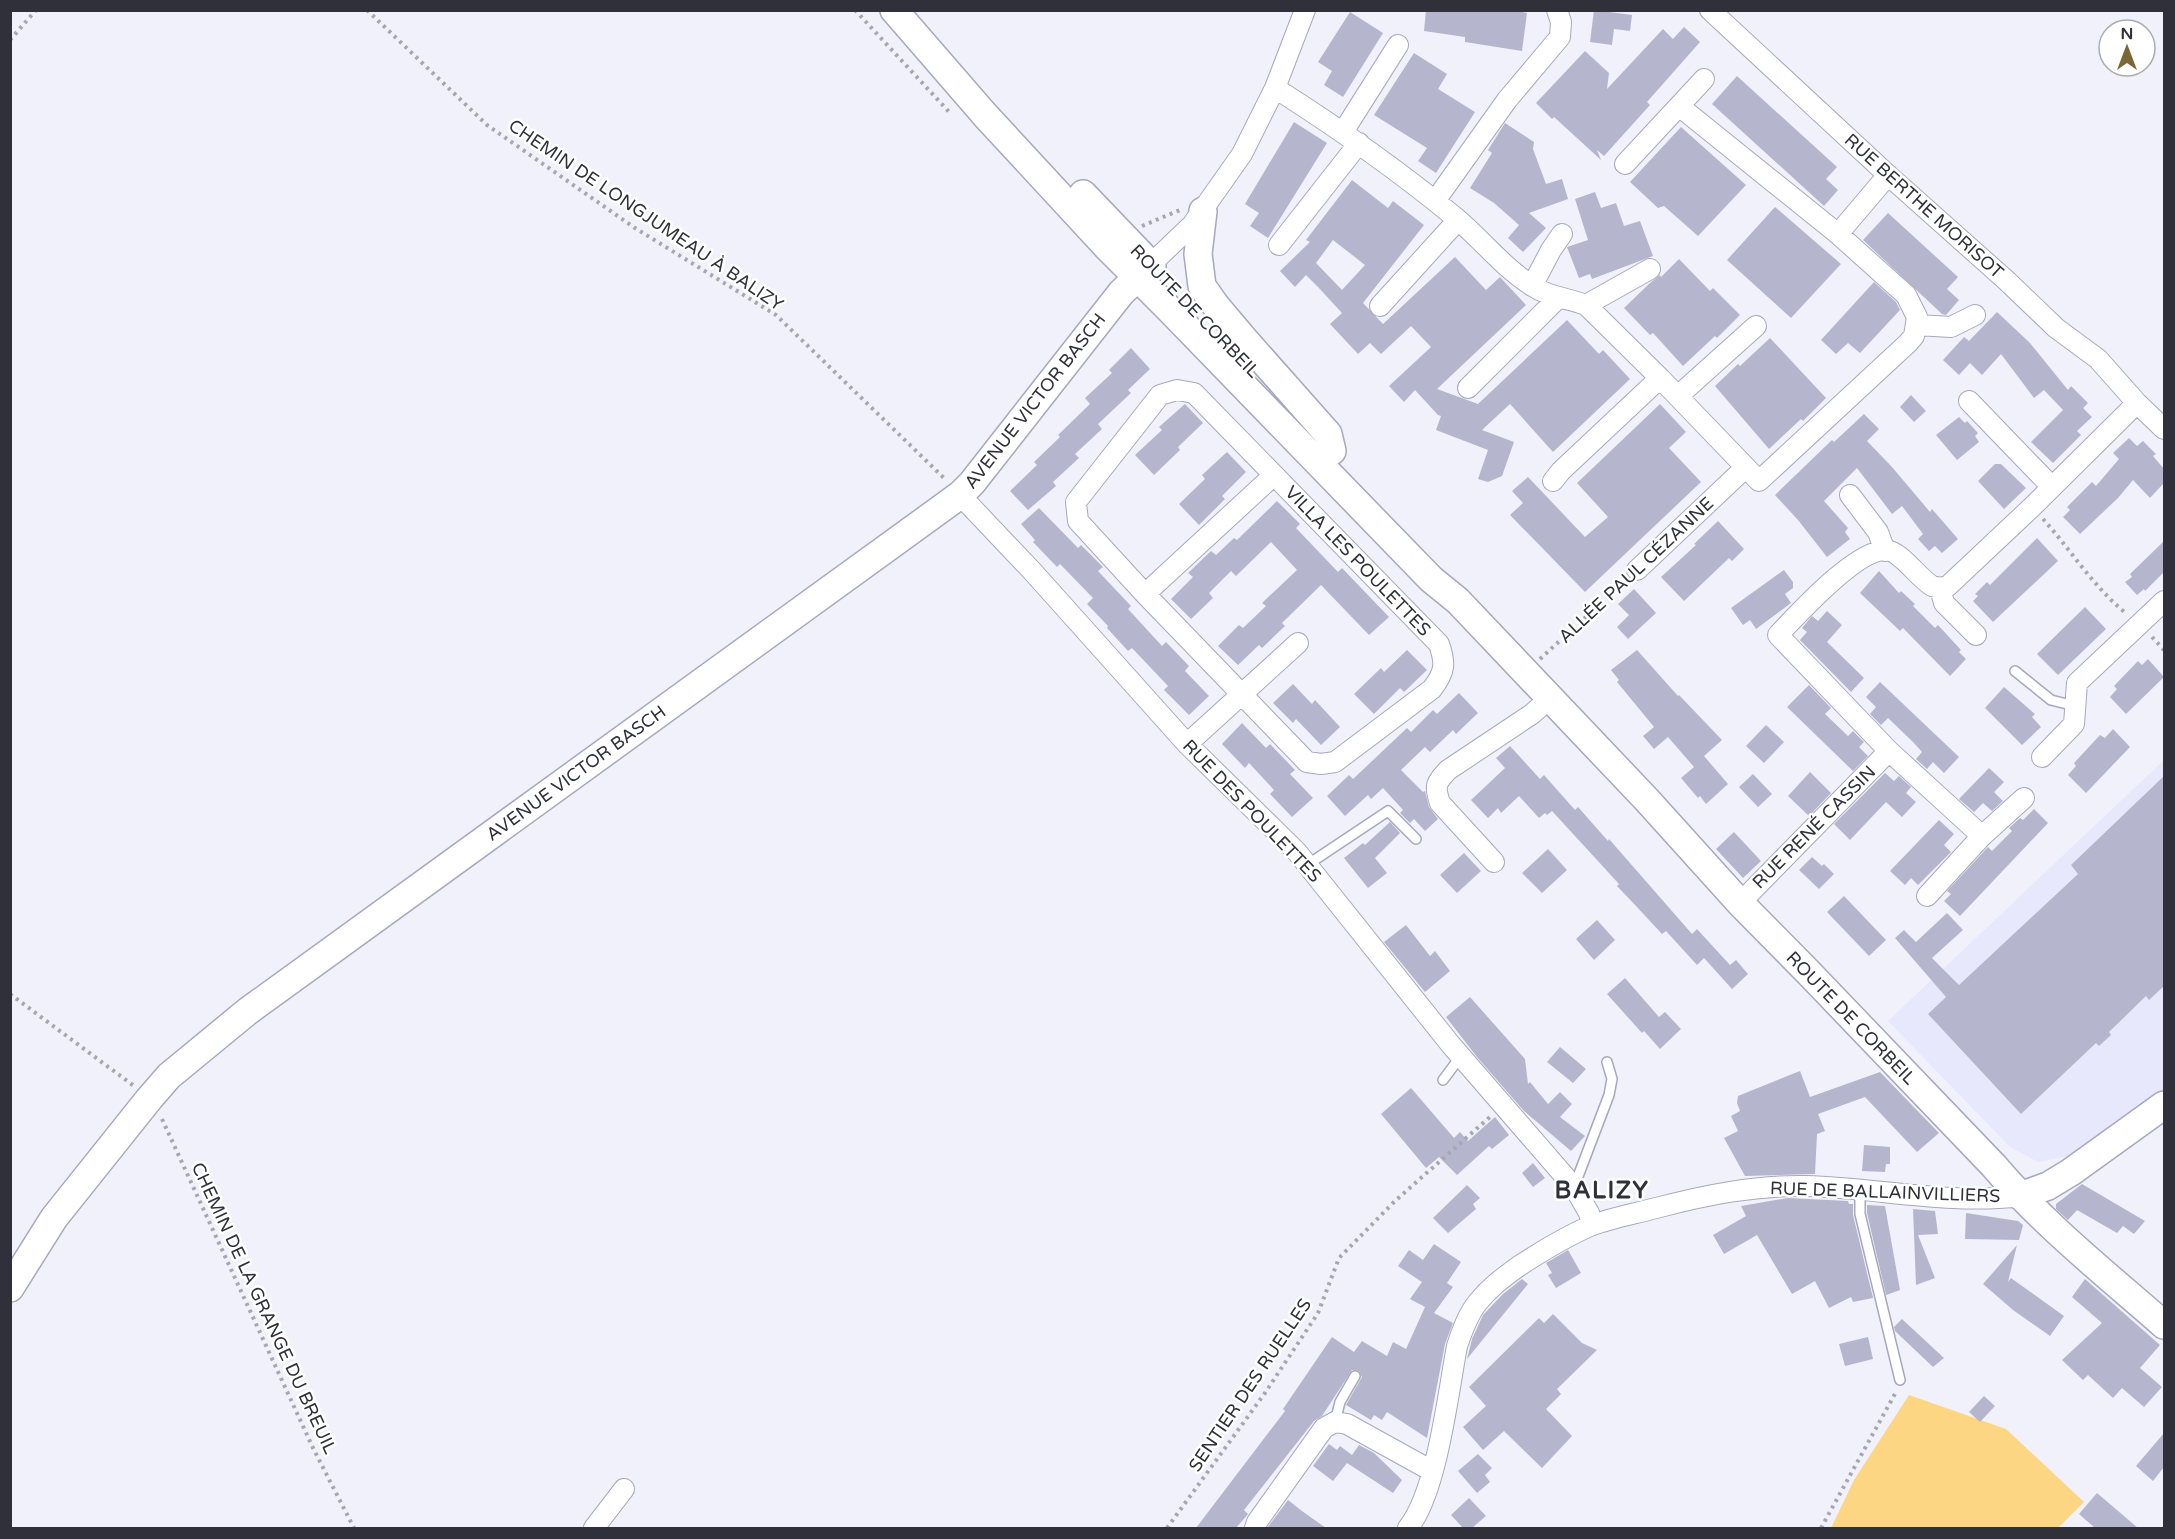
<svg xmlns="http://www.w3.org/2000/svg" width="2175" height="1539" font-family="'Varela Round',sans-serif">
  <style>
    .built { fill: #e7e8fc }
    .green { fill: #fcd682 }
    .building { fill: #b5b6ce; fill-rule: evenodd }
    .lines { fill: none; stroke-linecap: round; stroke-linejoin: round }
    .lane-casing { stroke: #a7a8c0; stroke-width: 12 }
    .street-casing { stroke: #a7a8c0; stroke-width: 22 }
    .secondary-casing { stroke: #a7a8c0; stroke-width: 30 }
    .path { stroke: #a6a7b0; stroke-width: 4; stroke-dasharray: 3 4.5; stroke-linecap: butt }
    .lane { stroke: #fff; stroke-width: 9 }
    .street { stroke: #fff; stroke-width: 20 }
    .secondary { stroke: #fff; stroke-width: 27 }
    .labels { text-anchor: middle; stroke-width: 5; stroke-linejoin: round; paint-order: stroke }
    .street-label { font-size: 18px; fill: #2f3039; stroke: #fff }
    .district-label { font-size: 24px; font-weight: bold; letter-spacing: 1.5px; fill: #2f3039; stroke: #fff }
  </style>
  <rect width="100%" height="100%" fill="#f0f1fb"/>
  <!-- built -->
  <path class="built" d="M2164,760V1092L2069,1156L2038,1162L2010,1147L1888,1021Z"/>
  <!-- green -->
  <path class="green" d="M1909,1395L2006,1429L2084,1502L2058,1528H1831L1854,1480Z"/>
  <!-- building -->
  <path class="building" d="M1426,10H1512L1527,13L1522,51L1465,42V37L1424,31Z
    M1594,10L1632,15L1630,31L1614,29L1612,45L1590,42Z
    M1350,12L1383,33L1343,97L1324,85L1332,71L1318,62Z
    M1684,27L1700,42L1647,102L1650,105L1604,156L1597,150L1601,160L1554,117L1552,119L1536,103L1585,51L1609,73L1607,89L1663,29L1673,39Z
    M1414,53L1447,74L1438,89L1475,112L1436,173L1418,161L1427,148L1374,115Z
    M1737,76L1837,167L1826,179L1838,190L1824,206L1712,104Z
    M1294,122L1327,143L1268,238L1250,226L1259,213L1245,204Z
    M1505,123L1534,142L1533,149L1546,184L1562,179L1568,199L1529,213L1546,228L1523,252L1508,238L1519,225L1494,203L1470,188L1492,153L1488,150Z
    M1681,127L1746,185L1698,236L1664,206L1658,208L1630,182Z
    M1352,180L1388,208L1393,201L1424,225L1363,303L1383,324L1455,257L1486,290L1500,277L1526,305L1437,389L1478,404L1567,320L1599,354L1603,350L1630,379L1553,452L1510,404L1482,430L1514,442L1502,476L1488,482L1478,479L1488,450L1436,430L1441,416L1438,415L1415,390L1404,402L1389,386L1431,347L1411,326L1381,354L1370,343L1358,354L1330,324L1342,313L1318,287L1306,275L1295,287L1280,271L1310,242L1306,240ZM1333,240L1365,265L1342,290L1316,263Z
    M1595,192L1601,208L1616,203L1624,226L1640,221L1653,256L1592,279L1590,274L1579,278L1567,247L1588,240L1575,199Z
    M1775,207L1841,264L1791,318L1727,260Z
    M1888,213L1958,277L1947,289L1959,300L1946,315L1942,314L1863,240Z
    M1679,259L1710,291L1713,288L1740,315L1717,338L1715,336L1683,366L1653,333L1650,335L1624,308L1650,283L1660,275L1661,277Z
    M1874,282L1896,302L1900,310L1860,353L1848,343L1836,354L1821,340Z
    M1997,312L2030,343L2068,390L2071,386L2088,403L2083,408L2092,417L2077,431L2081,435L2053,463L2031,442L2063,410L2044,390L2034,398L2001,354L1982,375L1970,363L1959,375L1943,360L1964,337L1969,341Z
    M1770,338L1826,398L1803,421L1801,419L1769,449L1715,386L1738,364L1740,366Z
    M1131,348L1150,369L1128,390L1131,393L1098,424L1102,429L1075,454L1079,458L1053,482L1056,486L1028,510L1010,491L1037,465L1034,462L1060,437L1058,435L1090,404L1085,398L1112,373L1109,370Z
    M1911,395L1926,411L1914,422L1900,407Z
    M1185,404L1203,423L1178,447L1180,450L1154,475L1135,455L1162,430L1159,427Z
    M1660,404L1686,432L1669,448L1701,482L1585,592L1510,515L1523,503L1512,491L1528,477L1585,537L1608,517L1577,483Z
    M1864,414L1879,429L1867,441L1892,467L1930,512L1932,509L1958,539L1942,553L1935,546L1929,551L1918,539L1923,534L1902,506L1892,514L1857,468L1824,501L1848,528L1845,532L1850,539L1827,557L1798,520L1775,495L1832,440L1834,442Z
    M1959,417L1965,423L1967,421L1978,433L1975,436L1979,442L1957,460L1936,435Z
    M2129,438L2137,446L2143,441L2156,454L2153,456L2164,469V483L2150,498L2133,480L2118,498L2080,534L2063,517L2070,510L2067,507L2092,482L2096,486L2119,459L2113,453Z
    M1227,452L1246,472L1222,496L1225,499L1199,525L1179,504L1205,479L1202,475Z
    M1995,464H2001L2026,488L2004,509L1978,481Z
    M1277,501L1300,524L1296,528L1338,572L1342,568L1389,617L1369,635L1321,585L1282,623L1285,626L1262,648L1259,645L1238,665L1218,646L1239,625L1243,628L1266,606L1262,603L1297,570L1271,542L1236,576L1231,571L1209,593L1213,598L1191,619L1171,599L1193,577L1188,573L1211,551L1216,555L1234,538L1237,540Z
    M1039,508L1078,548L1081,545L1103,567L1098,571L1131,606L1128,609L1162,646L1166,642L1189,666L1185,671L1209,696L1189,715L1164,690L1168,686L1132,648L1128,651L1107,628L1108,626L1087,604L1093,598L1060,564L1057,567L1033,542L1035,540L1021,524Z
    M1718,521L1744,549L1732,561L1729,558L1684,601L1661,577L1696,545L1694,544Z
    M2037,538L2058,561L1993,622L1973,601L1978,596L1975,594L1987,582L1990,585Z
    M2164,541V572L2145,591L2144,589L2137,595L2125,582L2132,577L2130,574Z
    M1784,570L1793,582V588L1785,594L1791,603L1756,629L1750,620L1743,625L1731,608Z
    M1879,571L1899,593L1901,591L1915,604L1913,606L1935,628L1938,625L1961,650L1959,652L1966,659L1950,676L1903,628L1900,631L1860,593Z
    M1634,589L1656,613L1628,639L1617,627L1629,615L1618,604Z
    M2085,607L2106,629L2058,675L2037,654Z
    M1827,611L1842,625L1827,642L1864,678L1851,692L1800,640L1807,632L1802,628L1812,616L1818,621Z
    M1407,650L1427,670L1404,692L1400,688L1374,714L1354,694L1381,668L1384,672Z
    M1637,650L1678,696L1679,695L1722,740L1704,756L1728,784L1706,804L1700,796L1698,798L1681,778L1694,767L1668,737L1654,749L1643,736L1654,727L1617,682L1619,680L1611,670Z
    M2148,659L2164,677L2126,714L2110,697L2117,689L2114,686L2138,661L2142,665Z
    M1880,682L1959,757L1944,773L1933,762L1927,769L1916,759L1922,752L1913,742L1888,718L1881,725L1870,714L1876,707L1866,697Z
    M1293,684L1312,704L1315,700L1340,727L1321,745L1296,719L1293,723L1273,703Z
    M1809,685L1831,708L1825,714L1848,736L1853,731L1864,742L1859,747L1868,756L1853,771L1787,707Z
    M2004,687L2035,714L2032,717L2041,727L2022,745L1985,708Z
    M1459,693L1478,713L1456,734L1453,730L1430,752L1425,747L1401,770L1423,792L1425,791L1429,807L1438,819L1425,831L1414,819L1410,823L1400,813L1403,810L1383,788L1371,799L1368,795L1345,816L1327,796L1349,775L1353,779L1407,728L1411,732L1433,710L1437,714Z
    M1242,723L1266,748L1270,744L1295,770L1290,774L1313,798L1292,817L1270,794L1274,790L1249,763L1245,768L1222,744Z
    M1766,725L1784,742L1764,763L1746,746Z
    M2113,729L2130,747L2086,793L2068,775L2076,766L2074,763L2100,735L2105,738Z
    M1510,746L1540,779L1544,775L1575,810L1578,807L1608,841L1609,839L1692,934L1697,929L1730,965L1736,960L1748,974L1732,989L1704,958L1697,965L1666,931L1662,934L1636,906L1617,886L1619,884L1552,811L1547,815L1545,813L1539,818L1519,796L1501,813L1498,808L1488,818L1471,800L1505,768L1496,758Z
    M1989,768L2004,782L1994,792L2003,801L1992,811L1983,803L1974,812L1959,799Z
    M1810,772L1831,793L1809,816L1788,796Z
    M1885,773L1894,781L1899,776L1911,787L1906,793L1916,802L1902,817L1886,802L1850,840L1834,824Z
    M1753,774L1772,794L1758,807L1739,787Z
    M2164,776V986L2149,1000L2146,996L2109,1032L2111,1035L2099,1046L2096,1043L2021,1114L1928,1014L1946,997L1895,938L1904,930L1916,942L1947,913L1963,930L1932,958L1959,985L2078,874L2071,865Z
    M2034,809L2048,823L1960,916L1944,901L1951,894L1947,891L1988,847L1992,851L2012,831L2009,828L2020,818L2023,820Z
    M1939,820L1954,834L1944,845L1951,852L1918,885L1911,878L1905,885L1890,871Z
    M1390,822L1400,833L1375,858L1387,873L1368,888L1344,858L1363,843L1365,845Z
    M1734,832L1761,861L1743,878L1716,849Z
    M1548,849L1567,870L1542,893L1522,873Z
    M1464,853L1481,871L1457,893L1440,875Z
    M1812,857L1822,866L1824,864L1834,874L1819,889L1799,870Z
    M1844,896L1886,940L1869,956L1827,912Z
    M1597,920L1615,940L1594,960L1576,939Z
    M1406,925L1430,956L1435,951L1450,971L1425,992L1384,942Z
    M1625,978L1659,1017L1665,1012L1681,1029L1660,1049L1644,1031L1642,1033L1607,994Z
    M1470,997L1525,1059L1528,1084L1530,1082L1548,1104L1560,1092L1572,1104L1560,1117L1585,1136L1571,1151L1524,1111L1477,1057L1446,1017Z
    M1560,1047L1586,1069L1573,1083L1547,1062Z
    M1800,1071L1810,1097L1880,1072L1939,1133L1917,1152L1865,1097L1818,1114L1825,1131L1817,1134L1815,1174L1745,1176L1724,1138L1738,1131L1731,1116L1740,1111L1737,1103L1738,1096Z
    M1411,1088L1454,1138L1460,1132L1468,1141L1495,1117L1509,1135L1492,1149L1489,1146L1457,1175L1439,1157L1426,1168L1381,1114Z
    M1864,1145L1890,1147V1164H1886L1885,1172L1862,1171Z
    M1533,1163L1545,1178L1533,1187L1522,1173Z
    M2082,1184L2145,1221L2134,1234L2123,1226L2117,1233L2077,1210L2068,1220L2056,1209V1204Z
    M1467,1185L1480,1198L1473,1204L1476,1209L1448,1233L1433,1218Z
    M1788,1198L1848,1201L1849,1204H1853V1215L1873,1298L1853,1302L1851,1297L1829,1308L1815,1281L1792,1294L1757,1235L1724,1254L1713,1235L1746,1216L1741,1206Z
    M1867,1205L1885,1206L1900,1290L1889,1294L1886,1295L1867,1213Z
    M1913,1209L1935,1211L1938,1234L1918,1235L1935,1278L1916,1285Z
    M1966,1213L2018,1221L2023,1225L2019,1240L1965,1239Z
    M1434,1244L1461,1262L1447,1283L1453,1287L1434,1313L1453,1323L1445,1344L1427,1438L1387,1412L1382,1420L1374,1415L1371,1420L1346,1405L1362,1377L1359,1371L1352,1370L1322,1416L1314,1421L1244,1510L1248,1514L1236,1528H1196L1285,1411L1283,1409L1332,1337L1354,1352L1362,1341L1387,1356L1393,1342L1406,1349L1425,1307L1410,1299L1422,1282L1398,1266L1409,1250L1423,1260Z
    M2017,1245L2008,1282L2011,1278L2064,1316L2050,1336L2013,1310L1983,1284Z
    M1568,1250L1581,1273L1556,1288L1548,1275L1552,1273L1546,1263Z
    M1522,1279L1528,1284L1467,1359L1472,1339L1483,1315L1503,1294Z
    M2085,1279L2160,1345L2140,1368L2162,1387L2144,1407L2122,1388L2113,1398L2088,1375L2083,1380L2062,1360L2102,1323L2072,1297Z
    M1553,1314L1582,1343L1597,1350L1557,1389L1561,1394L1546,1409L1572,1436L1542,1468L1504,1431L1483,1450L1463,1427L1486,1406L1469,1387L1539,1318L1544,1323Z
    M1902,1319L1944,1358L1933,1367L1895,1331L1894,1327Z
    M1868,1337L1873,1359L1845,1366L1839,1344Z
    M1984,1396L1995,1406L1980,1422L1969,1412Z
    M2164,1433V1467L2153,1481L2136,1466Z
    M1329,1444L1337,1450L1340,1446L1352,1455L1359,1445L1374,1453L1402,1480L1393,1493L1347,1463L1333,1481L1313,1466Z
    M1478,1454L1492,1468L1485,1475L1490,1482L1477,1493L1458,1471Z
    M2097,1493L2138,1528H2095L2079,1514Z
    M1469,1498L1486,1516L1472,1528H1463L1451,1515Z
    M1288,1500L1302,1511L1326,1528H1267Z"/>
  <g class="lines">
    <defs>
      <path id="lane" d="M2015,671L2051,700L2075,706
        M1307,865L1388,811L1416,839
        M1443,1080L1461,1056
        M1574,1187L1609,1095L1612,1079L1607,1062
        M1860,1190V1214L1900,1380
        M1335,1422L1340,1402L1355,1376"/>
      <path id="street" d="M1710,10L1888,175L2007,281L2056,328L2098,359L2137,403L2164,429
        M1275,88C1338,128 1399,171 1456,218C1482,240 1503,267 1531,285C1548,297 1568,298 1586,305L1660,378L1759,481L1908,343L1914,336L1917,317L1906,295L1838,234L1679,106
        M1343,132L1398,45
        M1625,164L1704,79
        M1435,201L1507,100L1560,37L1561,22L1557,10
        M1838,234L1888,175
        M1279,245L1359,143
        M1150,265L1192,225L1242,154L1275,88L1305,10
        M1532,286L1551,250L1562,234
        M1586,305L1650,269
        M1380,306L1458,220
        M1917,325L1951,327L1975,315
        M1468,388L1558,298
        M1177,390L1194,393L1439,644C1446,664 1445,672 1432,689L1335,762L1321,764L1307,762L1145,594L1078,521L1076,502L1160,395Z
        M1678,396L1756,326
        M1969,401L2052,487
        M1553,481L1561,471L1660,378
        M960,495L1033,572L1187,744L1297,852L1451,1045L1574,1187L1589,1213L1592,1225
        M1850,495L1878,532L1885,551
        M1637,570L1745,468
        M1940,588L1944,603L1976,635
        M1145,594L1274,475
        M1187,744L1298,643
        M2042,757L2074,724L2077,683L2164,601
        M2024,798L1982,836L1889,751L1778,635C1797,615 1862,543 1890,551C1903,555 1919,578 1932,586L1940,588L1948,586L2032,507L2137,403
        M1494,862L1440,803C1434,785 1436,783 1448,770L1532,714L1550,698
        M1927,896L1982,836
        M1740,903L1889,751
        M594,1528L624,1489
        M1255,1528L1257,1522L1324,1428L1335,1422L1347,1424L1432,1471
        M1408,1528C1437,1492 1448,1394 1457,1346C1462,1331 1468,1314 1478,1302C1490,1287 1504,1277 1519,1266C1542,1251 1565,1237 1590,1226C1611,1218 1634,1214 1656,1208C1706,1195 1755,1185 1807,1186C1878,1188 1950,1205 2020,1196"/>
      <path id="secondary" d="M894,10L985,115L1108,248L1169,309L1431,579L1458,601L1647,800L1740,903L1809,973L1994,1166C2044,1225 2106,1274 2164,1325
        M1083,194L1152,266
        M1203,211L1198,254L1202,286L1216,306L1243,338L1328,434L1332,451
        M2020,1196L2048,1186L2071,1172L2164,1105
        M10,1288L54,1218L149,1099L169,1076L248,1011L960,495L972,483L1121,293L1150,265"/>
    </defs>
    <!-- lane casing -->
    <use href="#lane" class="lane-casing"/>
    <!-- street casing -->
    <use href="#street" class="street-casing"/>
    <!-- secondary casing -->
    <use href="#secondary" class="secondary-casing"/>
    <!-- path -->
    <path class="path" d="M367,10L487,125L635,228L776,315L945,479
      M855,10L950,113
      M10,40L36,10
      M1142,226L1180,210
      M2043,519C2071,550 2094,588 2127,614
      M2152,637L2164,650
      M1540,659L1625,581
      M10,994L134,1086
      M162,1119L313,1448L354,1528
      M1167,1528L1265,1393L1318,1313L1339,1258L1395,1201L1491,1116
      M1821,1528L1896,1392"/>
    <!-- lane -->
    <use href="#lane" class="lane"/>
    <!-- street -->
    <use href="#street" class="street"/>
    <!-- secondary -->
    <use href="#secondary" class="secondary"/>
  </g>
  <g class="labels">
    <!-- street labels -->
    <g class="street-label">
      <text transform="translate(1924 206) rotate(42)" y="6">RUE BERTHE MORISOT</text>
      <text transform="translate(646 215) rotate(34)" y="6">CHEMIN DE LONGJUMEAU À BALIZY</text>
      <text transform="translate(1195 311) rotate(46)" y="6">ROUTE DE CORBEIL</text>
      <text transform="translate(1035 401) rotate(-52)" y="6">AVENUE VICTOR BASCH</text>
      <text transform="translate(1358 561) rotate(46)" y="6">VILLA LES POULETTES</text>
      <text transform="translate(1636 570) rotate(-43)" y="6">ALLÉE PAUL CÉZANNE</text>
      <text transform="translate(576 773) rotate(-36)" y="6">AVENUE VICTOR BASCH</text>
      <text transform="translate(1252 811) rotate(46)" y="6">RUE DES POULETTES</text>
      <text transform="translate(1814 827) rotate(-45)" y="6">RUE RENÉ CASSIN</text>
      <text transform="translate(1851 1018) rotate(46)" y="6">ROUTE DE CORBEIL</text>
      <text transform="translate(1885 1192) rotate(2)" y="6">RUE DE BALLAINVILLIERS</text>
      <text transform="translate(264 1308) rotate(65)" y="6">CHEMIN DE LA GRANGE DU BREUIL</text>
      <text transform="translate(1250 1385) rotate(-56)" y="6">SENTIER DES RUELLES</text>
    </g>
    <!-- district labels -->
    <g class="district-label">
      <text x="1602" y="1198">BALIZY</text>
    </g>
  </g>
  <!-- border -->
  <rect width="2175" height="1539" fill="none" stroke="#2f3039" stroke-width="24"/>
  <!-- north arrow -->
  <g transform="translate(2127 48)"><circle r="28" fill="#ffffff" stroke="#acacb0" stroke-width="1.5"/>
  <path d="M0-4.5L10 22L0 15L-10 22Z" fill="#7c6636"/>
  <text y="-9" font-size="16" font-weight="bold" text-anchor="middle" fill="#2f3039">N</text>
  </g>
</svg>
